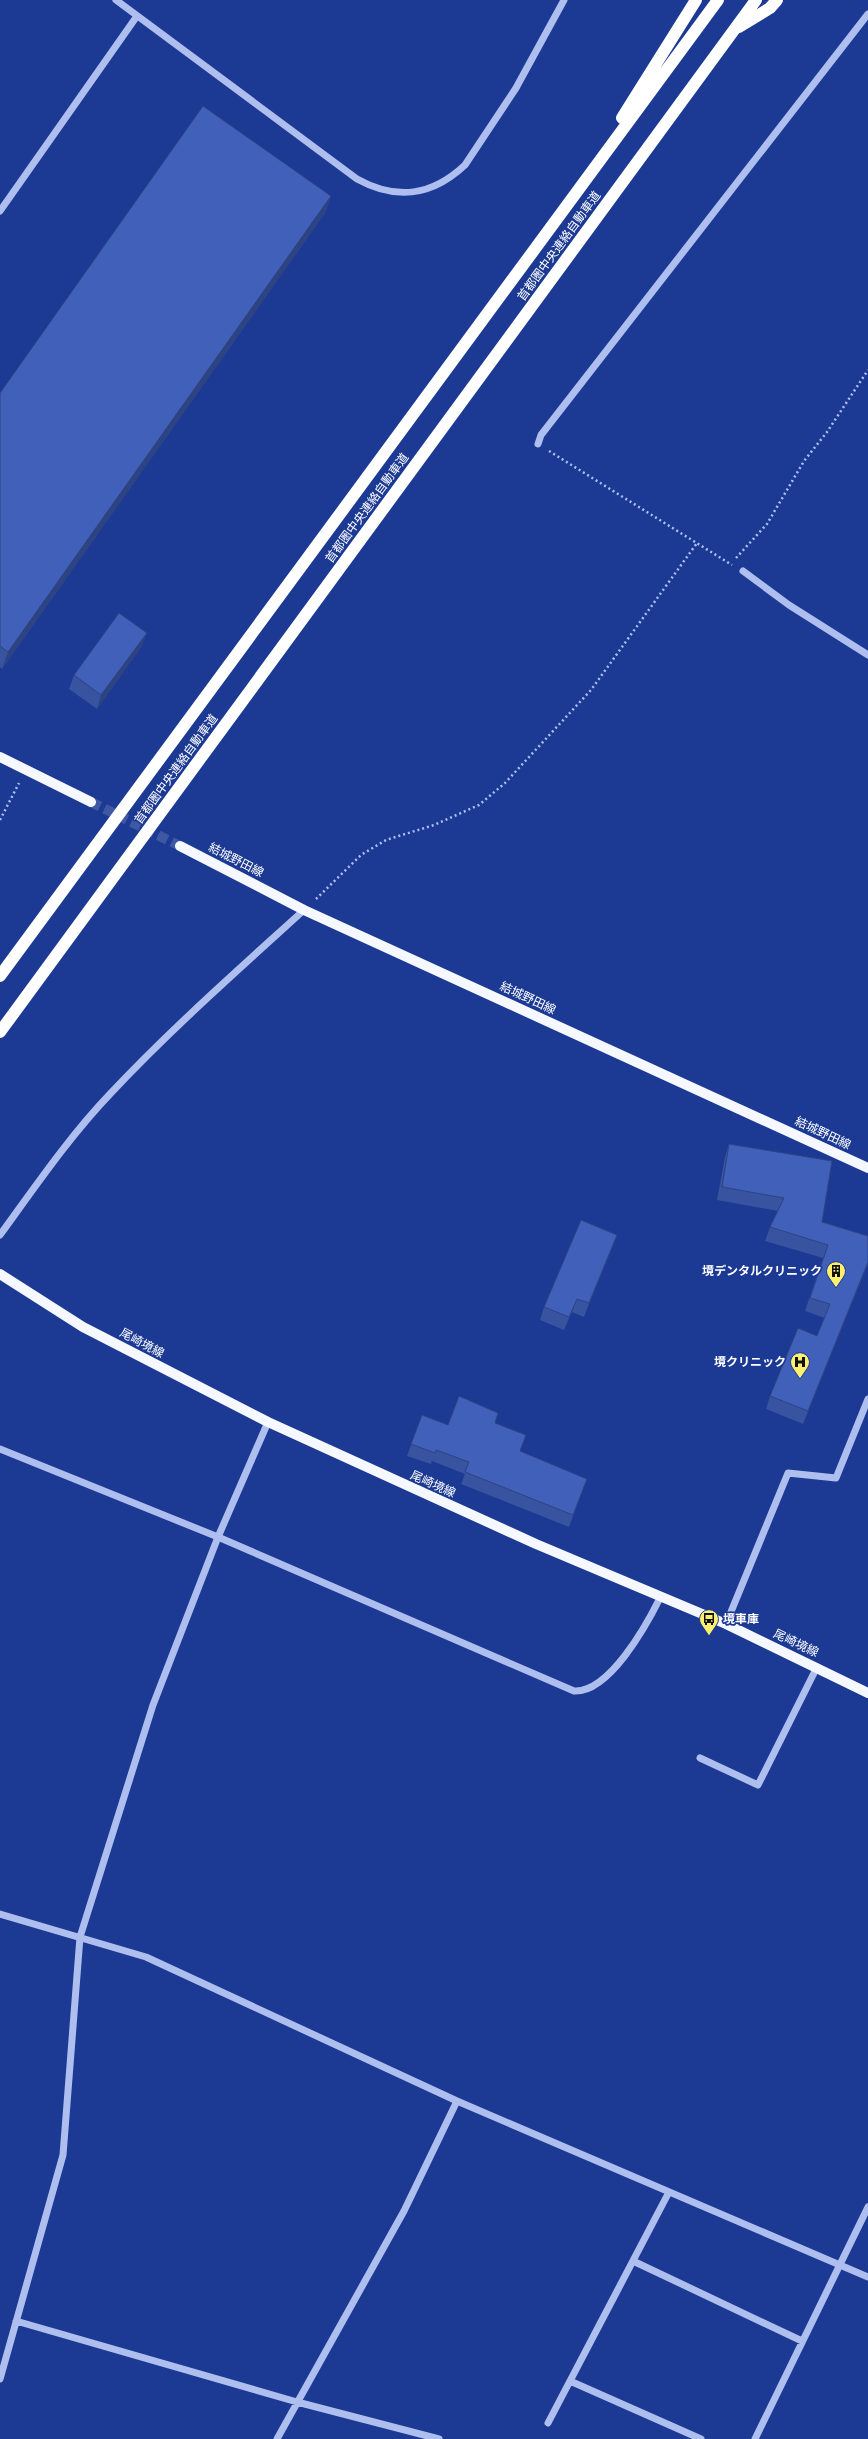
<svg xmlns="http://www.w3.org/2000/svg" width="868" height="2439" font-family="'Fira Sans Condensed','Noto Sans JP',sans-serif">
  <style>
    .lines { fill: none; stroke-linecap: round; stroke-linejoin: round }
    .major-tunnel { stroke: #3e58a4; stroke-width: 10; stroke-dasharray: 10 5; stroke-linecap: butt }
    .path { stroke: #aebfef; stroke-width: 2.5; stroke-dasharray: 2 3; stroke-linecap: butt }
    .minor { stroke: #aebfef; stroke-width: 7 }
    .major { stroke: #f6f8ff; stroke-width: 10 }
    .highway { stroke: #fff; stroke-width: 12 }
    .wall { fill: #38539f }
    .shaded-wall { fill: #2e4382 }
    .building { fill: #4160b9; stroke: #2e4382 }
    .labels { text-anchor: middle; stroke-width: 3.5; stroke-linejoin: round; paint-order: stroke }
    .street-label { font-size: 12px; fill: #fff; stroke: #1c3a94 }
    .poi-label { font-size: 12px; font-weight: bold; fill: #fff; stroke: #1c3a94; text-anchor: end }
  </style>
  <rect width="100%" height="100%" fill="#1c3a94"/>
  <g class="lines">
    <!-- major-tunnel -->
    <path class="major-tunnel" d="M91,802L180,846"/>
    <!-- path -->
    <path class="path" d="M549,451L732,565
      M736,558L767,524L804,461L827,432L868,370
      M0,820L19,783
      M316,899L361,855L386,840L434,825L479,805L505,783L591,690L697,543"/>
    <!-- minor -->
    <path class="minor" d="M116,0L357,179C397,201 432,196 465,165L516,88L564,0
      M0,211L137,16
      M538,444L541,435L868,14
      M743,571L789,605L868,655
      M0,1235C35,1187 69,1137 110,1094C171,1029 238,970 304,910
      M0,1449L218,1537L574,1691C609,1693 646,1626 660,1598
      M726,1624L788,1473L836,1478L868,1399
      M700,1758L758,1785L817,1667
      M0,1914L146,1957L457,2101L868,2277
      M633,2261L802,2341
      M16,2321L297,2402L439,2439
      M0,2379L63,2155L80,1937L153,1705L218,1537L268,1422
      M570,2381L701,2439
      M548,2423L669,2192
      M277,2439L404,2211L457,2101
      M755,2439L868,2207"/>
    <!-- major -->
    <path class="major" d="M0,757L91,802
      M180,846L304,910L868,1168
      M0,1274L83,1327L268,1422L536,1544L726,1624L868,1693"/>
    <!-- highway -->
    <path class="highway" d="M739,27L770,8L777,0
      M622,118L696,0
      M0,976L718,0
      M0,1032L756,0"/>
  </g>
  <!-- wall -->
  <path class="wall" d="M331,196L325,213L2,669L0,667V393Z
    M142,646L97,709L69,689L74,675Z
    M729,1144L822,1222L868,1236V1264L803,1424L766,1409L770,1396L817,1336L825,1318L805,1311L823,1258L765,1241L770,1227L778,1211L717,1200L725,1157Z
    M617,1235L612,1248L584,1317L572,1312L564,1330L540,1320L544,1307Z
    M422,1415L448,1425L495,1423L520,1452L583,1490L569,1527L461,1484L465,1474L432,1461L431,1464L407,1456Z"/>
  <!-- shaded-wall -->
  <path class="shaded-wall" d="M331,196L325,213L2,669L8,652Z
    M147,633L142,646L97,709L101,695Z
    M617,1235L612,1248L584,1317L589,1303Z
    M868,1262V1264L803,1424L808,1411Z
    M577,1299L572,1312L564,1330L569,1317Z"/>
  <!-- building -->
  <path class="building" d="M203,106L331,196L8,652L0,646V393Z
    M119,613L147,633L101,695L74,675Z
    M729,1144L832,1161L822,1222L868,1236V1262L808,1411L770,1396L798,1328L817,1336L830,1304L810,1298L828,1245L770,1227L784,1198L722,1187Z
    M581,1220L617,1235L589,1303L577,1299L569,1317L544,1307Z
    M459,1396L498,1413L495,1423L526,1435L520,1451L587,1479L573,1515L465,1472L469,1462L436,1450L435,1453L411,1444L422,1415L448,1425Z"/>
  <!-- icons -->
  <defs>
    <symbol id="building-pin" viewBox="-11 -11 22 30"><path d="M0 17L-7.5 6A9.5 9.5 0 1 1 7.5 6Z" fill="#fef06d" stroke="#1c3a94"/><path d="M-4-6H4V6H1V3H-1V6H-4ZM-2.5-4.3h1.7v1.8h-1.7ZM.8-4.3h1.7v1.8H.8ZM-2.5-1h1.7V.8h-1.7ZM.8-1h1.7V.8H.8Z" fill="#111"/></symbol>
    <symbol id="hospital-pin" viewBox="-11 -11 22 30"><path d="M0 17L-7.5 6A9.5 9.5 0 1 1 7.5 6Z" fill="#fef06d" stroke="#1c3a94"/><path d="M-5-5h3v3.5h4V-5h3V5h-3V1.5h-4V5h-3Z" fill="#111"/></symbol>
    <symbol id="bus-pin" viewBox="-11 -11 22 30"><path d="M0 17L-7.5 6A9.5 9.5 0 1 1 7.5 6Z" fill="#fef06d" stroke="#1c3a94"/><path d="M-5-6H5V4H4V6H2V4H-2V6H-4V4H-5ZM-3.5-4V0h7V-4ZM-3.5 1.2v1.5H-2V1.2ZM2 1.2v1.5H3.5V1.2Z" fill="#111"/></symbol>
  </defs>
  <g fill-rule="evenodd">
    <use href="#building-pin" x="825" y="1260" width="22" height="30"/>
    <use href="#hospital-pin" x="789" y="1351" width="22" height="30"/>
    <use href="#bus-pin" x="698" y="1608" width="22" height="30"/>
  </g>
  <g class="labels">
    <!-- street labels -->
    <g class="street-label">
      <text transform="translate(559 246) rotate(-54)" y="4">首都圏中央連絡自動車道</text>
      <text transform="translate(367 508) rotate(-54)" y="4">首都圏中央連絡自動車道</text>
      <text transform="translate(176 769) rotate(-54)" y="4">首都圏中央連絡自動車道</text>
      <text transform="translate(236 860) rotate(27)" y="4">結城野田線</text>
      <text transform="translate(528 998) rotate(25)" y="4">結城野田線</text>
      <text transform="translate(823 1133) rotate(25)" y="4">結城野田線</text>
      <text transform="translate(142 1343) rotate(28)" y="4">尾崎境線</text>
      <text transform="translate(433 1484) rotate(24)" y="4">尾崎境線</text>
      <text transform="translate(796 1643) rotate(25)" y="4">尾崎境線</text>
    </g>
    <!-- poi labels -->
    <g class="poi-label">
      <text x="822" y="1275">境デンタルクリニック</text>
      <text x="786" y="1366">境クリニック</text>
      <text x="723" y="1623" text-anchor="start">境車庫</text>
    </g>
  </g>
</svg>
